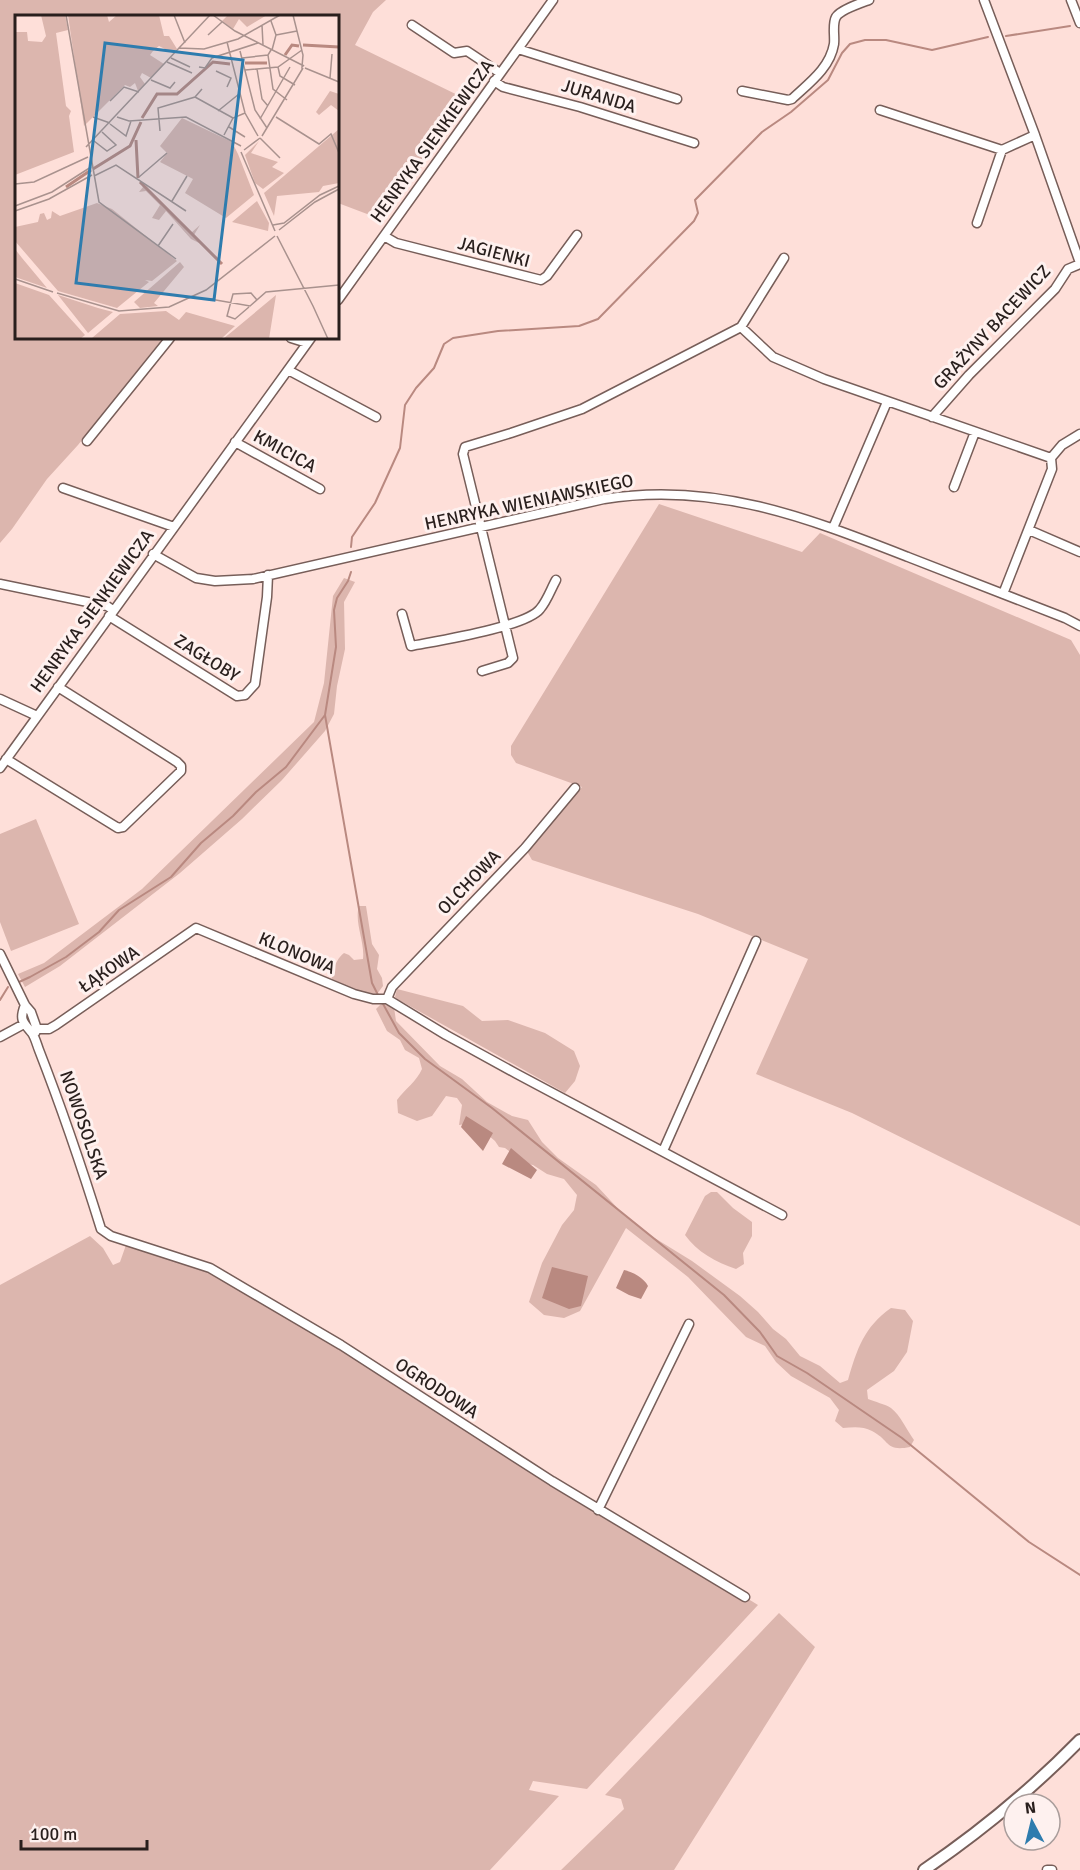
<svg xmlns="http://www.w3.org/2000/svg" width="1080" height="1870" font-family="Signika,sans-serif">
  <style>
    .green { fill: #dcb6ae }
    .water { fill: #b98980 }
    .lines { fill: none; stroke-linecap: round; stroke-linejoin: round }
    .stream { stroke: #b98980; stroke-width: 2 }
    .minor-casing { stroke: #775e59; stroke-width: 11 }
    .major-casing { stroke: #775e59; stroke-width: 14 }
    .minor { stroke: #fff; stroke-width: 8 }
    .major { stroke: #fff; stroke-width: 10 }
    .labels { text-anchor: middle; stroke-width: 6; stroke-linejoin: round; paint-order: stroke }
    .street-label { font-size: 18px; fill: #291f1d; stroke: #fef1ef }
    .inset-river { fill: none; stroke: #b98980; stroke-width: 3 }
    .inset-road { fill: none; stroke: #a9928e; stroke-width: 1.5 }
    .view { fill: #2e7cae; fill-opacity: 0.15; stroke: #2e7cae; stroke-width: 3 }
    .inset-edge { fill: none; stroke: #291f1d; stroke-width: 3 }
  </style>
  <rect width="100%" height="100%" fill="#fedfd9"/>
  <!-- green -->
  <path class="green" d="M0,0H386L373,12L355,45L470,101L383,220L338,203V16H16V338H163L78,445L47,479L12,529L0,543Z
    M659,504L802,552L820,533L1071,640L1080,655V1226L852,1113L756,1074L808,959L698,914L532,860L528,853V848L582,787L516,763L511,755V746Z
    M344,578L355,582L344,602L345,649L337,686L334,714L325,731L282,780L242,819L180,873L60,966L25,987L18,974L44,963L142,889L314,722L324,683L333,596Z
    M36,819L79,924L11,951L0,922V834Z
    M359,906H366L372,944L379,955L377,969L382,978L383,986L377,994L367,995L332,979L331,971C336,965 338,957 344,953L349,955L354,960L363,959C365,941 354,923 359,906Z
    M397,989L463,1006L482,1021L508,1020L545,1033L574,1051L580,1066L575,1081L565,1093L399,1000L395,997Z
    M383,1002L394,1007L396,1021L440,1066L462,1079L487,1102L512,1116L528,1120L542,1142L558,1158L596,1185L623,1214L653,1237L692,1261L740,1296L758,1312L773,1329L786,1339L800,1356L820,1366L840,1383L848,1380C857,1349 864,1327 891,1308L905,1310L913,1321L907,1352L894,1371L867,1390L868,1399C875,1402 885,1404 891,1408C901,1416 906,1429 914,1440L910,1447C885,1452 890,1440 872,1431C863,1426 853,1427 843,1428L835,1421L839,1410L830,1398L791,1376L776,1362L765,1346L746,1337L688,1277L626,1228L580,1311L564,1318L544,1315L529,1302L542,1263L562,1225L574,1210L577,1195L564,1179L547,1174L533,1165L522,1163L516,1156L505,1148L499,1147L495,1141L474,1123L459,1125L462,1105L457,1098L446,1096L432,1116L417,1121L398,1113L397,1100C405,1089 417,1081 422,1069L419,1058L405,1050L400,1040L387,1031L376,1009Z
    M711,1192H717L733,1208L752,1222V1236L743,1253L744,1264L736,1269C716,1262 697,1252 685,1235L705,1196Z
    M90,1236L103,1248L113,1265L120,1262L126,1245L208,1270L382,1374L758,1605L587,1789L533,1781L529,1790L559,1796L490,1870H0V1285Z
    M779,1613L815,1647L674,1870H561L624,1809L621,1799L605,1795Z"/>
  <!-- water -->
  <path class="water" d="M466,1116L493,1133L483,1151L461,1127Z
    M511,1148L537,1170L531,1179L502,1164Z
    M552,1267L588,1276L581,1306L569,1309L542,1298Z
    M624,1270C633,1272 644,1278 648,1286L641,1299L629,1295L616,1288Z"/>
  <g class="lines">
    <!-- stream -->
    <path class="stream" d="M1006,36L1070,26
      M351,547L352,537L375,503L400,448L405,405L416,388L434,368L444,344L453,338L498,331L579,326L598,319L694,221L698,213L695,200L762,132L791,112L828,80L842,53L850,44L865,40H886L932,50L988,37
      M325,715L372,983L379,997
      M19,982L30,977L66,957L99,932L119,910L171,877L201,843L233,816L256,792L286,767L325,715L336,647L334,610L337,598L348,581L351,572
      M0,1000L8,987
      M382,1002L399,1033L425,1059L492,1108L724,1295L760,1332L777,1356L807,1373L902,1438L1029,1542L1080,1575"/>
    <defs>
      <path id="minor" d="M984,0L1035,135L1080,263
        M1071,0L1080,23
        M412,25L454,53L467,51L500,73
        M518,49L677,99
        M494,81L503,87L580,107L694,143
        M742,91L788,100L792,99C809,83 830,68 834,44C835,36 832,24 836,17C840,10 861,3 869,0
        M880,110L1002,150L977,223
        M1002,150L1035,135
        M384,236L396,243L541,280L547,276L577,235
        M338,300L553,0
        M741,327L773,357L824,379L1051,458
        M291,338L307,343
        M288,370L376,417
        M932,417L969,375L1055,289L1068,269L1080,264
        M87,441L170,338
        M235,442L320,489
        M954,487L975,432
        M63,488L174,527
        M833,528L887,402
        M1029,530L1080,552
        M153,554L196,578L215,581L253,579L604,499C714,481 808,518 908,557C961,578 1013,598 1065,618L1080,626
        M0,584L107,606L113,610
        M1003,594L1052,469L1051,458L1062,445L1080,434
        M402,614L411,646C436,641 526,627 540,609C547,601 551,589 556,580
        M109,616L237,696L245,695L255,684L267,597L268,575
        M482,671L508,663L513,658L463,454L465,447L511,433L582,409L741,327L784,258
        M0,699L37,716
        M6,759L118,828L123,827L181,771V766L177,762L58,687
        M0,768L311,338
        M0,954L25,1005L31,1012L37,1029L35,1033
        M387,999L446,1035L517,1074L782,1215
        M387,999L392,987L525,848L575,788
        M25,1005C19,1020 23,1022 32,1033C35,1037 37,1045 39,1050C62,1109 82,1168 101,1229L111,1236L210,1268L341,1345L552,1481L745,1597
        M37,1029H49L56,1025L196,928L354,994L373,999H387
        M0,1037L24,1024
        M663,1151L756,941
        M598,1510L689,1324
        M1047,1870H1052"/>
      <path id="major" d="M924,1870C980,1832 1033,1788 1080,1740"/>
    </defs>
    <!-- minor casing -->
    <use href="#minor" class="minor-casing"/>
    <!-- major casing -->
    <use href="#major" class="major-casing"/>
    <!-- minor -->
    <use href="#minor" class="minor"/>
    <!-- major -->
    <use href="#major" class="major"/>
  </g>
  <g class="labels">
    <!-- street labels -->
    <g class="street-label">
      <text transform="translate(599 96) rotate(17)" y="6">JURANDA</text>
      <text transform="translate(432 141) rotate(-54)" y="6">HENRYKA SIENKIEWICZA</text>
      <text transform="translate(494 252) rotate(15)" y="6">JAGIENKI</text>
      <text transform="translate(992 327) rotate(-47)" y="6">GRAŻYNY BACEWICZ</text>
      <text transform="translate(285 451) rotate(29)" y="6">KMICICA</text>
      <text transform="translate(529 502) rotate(-12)" y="6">HENRYKA WIENIAWSKIEGO</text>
      <text transform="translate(92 611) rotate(-54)" y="6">HENRYKA SIENKIEWICZA</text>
      <text transform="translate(207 658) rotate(32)" y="6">ZAGŁOBY</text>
      <text transform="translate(469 882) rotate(-46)" y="6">OLCHOWA</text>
      <text transform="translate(297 953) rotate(23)" y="6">KLONOWA</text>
      <text transform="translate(109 969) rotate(-34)" y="6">ŁĄKOWA</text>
      <text transform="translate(84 1125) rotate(71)" y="6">NOWOSOLSKA</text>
      <text transform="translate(437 1388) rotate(33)" y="6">OGRODOWA</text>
    </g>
  </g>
  <!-- overview -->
  <g transform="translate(15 15)">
    <rect width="324" height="324" fill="#fedfd9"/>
    <path d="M26,0H50L53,15L41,18L51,91L56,96L54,101L59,137L0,160V10L1,17H12L13,26L27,27L31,21ZM53,0H92L94,7L102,0H144L149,21H154L162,34L158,38L144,31L138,36L135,40L149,49L136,63L127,58L125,62L130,69L123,76L120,68L115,72L110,70L69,111ZM213,0H252L232,12L224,4L218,14L207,6ZM315,76L324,79V96L316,90L304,100L301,97ZM167,103L217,127L223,139L239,180L211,203L170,178L178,164L145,147L152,138L145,131ZM324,114V168L308,171L304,177L262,181L259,201L249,178ZM244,126L236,138L263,147L257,152L269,158L248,174L240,168L230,140ZM123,163L176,218L185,210L179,220L184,228L176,224L151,196L144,205L137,203L145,190L131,176L124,177L128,172ZM242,186L254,208L253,216L217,207ZM82,188L97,194L162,246L137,266L130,265L134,267L102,293L43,276L0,226V212L23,207L25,199L29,198L32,205L36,203L37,196L45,201ZM0,234L7,243L32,273L0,262ZM165,247L169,252L139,288L143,291L125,293L119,287ZM0,268L34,280L70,320L65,324H0ZM43,280L83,293L98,297L73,318ZM261,280L254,324H208L219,315ZM151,296L164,305L171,297L220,311L206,324L77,323L105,299Z" fill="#dcb6ae"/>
    <path class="inset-river" d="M288,30L324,32M270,40L277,30L284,31M230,48H252M127,103L142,79H162L198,47L215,49M121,125L123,163M78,154L115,131L126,107M125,167L207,249M51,172L76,155"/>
    <path class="inset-road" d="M51,0L84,187L161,244M159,0L170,28M198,0L220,16L287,50M278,0L288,40L287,52L289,50M256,6L261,20L257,35M247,10L248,30M193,20L207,7M261,20L282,16M212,27L230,98L243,121M164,33L189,34L223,24L265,0M225,36L240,95L252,113M253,40L258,74L272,85M156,43L175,52M227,43L253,40L256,35M152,47L177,58M184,52L190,53L197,43L243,28M263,52L265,61L280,70M290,53L324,67M242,54L247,84L253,91M230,55L263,52L287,35M201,56L216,63L212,72M315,63L317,39M136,65L155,73L160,67M180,82L218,103M95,86L109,72L124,77M203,96L224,79M78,102L95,108M102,102L114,106L171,102L226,131M261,102L304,129L316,119L324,138M245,104L275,52M95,109L111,121L116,106M214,112L230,122M145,116L143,93L180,82L187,74M209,120L218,103L230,98M247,121L288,53M245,123L265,143M79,126L92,136L101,130L87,117M71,132L195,0M229,135L245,123M226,137L260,216M79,161L101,150L171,196M124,162L152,138M0,169L19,167L73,142M157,186L172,161M0,191L37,177L76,152M0,196L34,184L77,160M258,210L269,208L305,180L324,171M264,215L300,187L324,174M262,221L298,291M143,231L158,209M0,264L38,277M42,278L104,296L154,292L191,275L260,221M195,284L235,291L251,277L324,270M298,291L313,324M234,292L220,304L212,301L218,279L236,278L242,285"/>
    <path class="view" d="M90,28L228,45L199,285L61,268Z"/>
    <rect width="324" height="324" class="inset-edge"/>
  </g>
  <!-- north arrow -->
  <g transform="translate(1032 1822) rotate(353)"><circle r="28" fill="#fef1ef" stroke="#a99d9b" stroke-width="1.5"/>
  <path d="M0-4.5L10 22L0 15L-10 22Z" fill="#2e7cae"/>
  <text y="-9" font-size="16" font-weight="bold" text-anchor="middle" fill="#291f1d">N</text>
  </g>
  <!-- scale -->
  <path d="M21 1840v9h126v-9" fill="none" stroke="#291f1d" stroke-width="3"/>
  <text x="30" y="1840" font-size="18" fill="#291f1d" stroke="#fef1ef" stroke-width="4.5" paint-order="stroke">100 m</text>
</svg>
